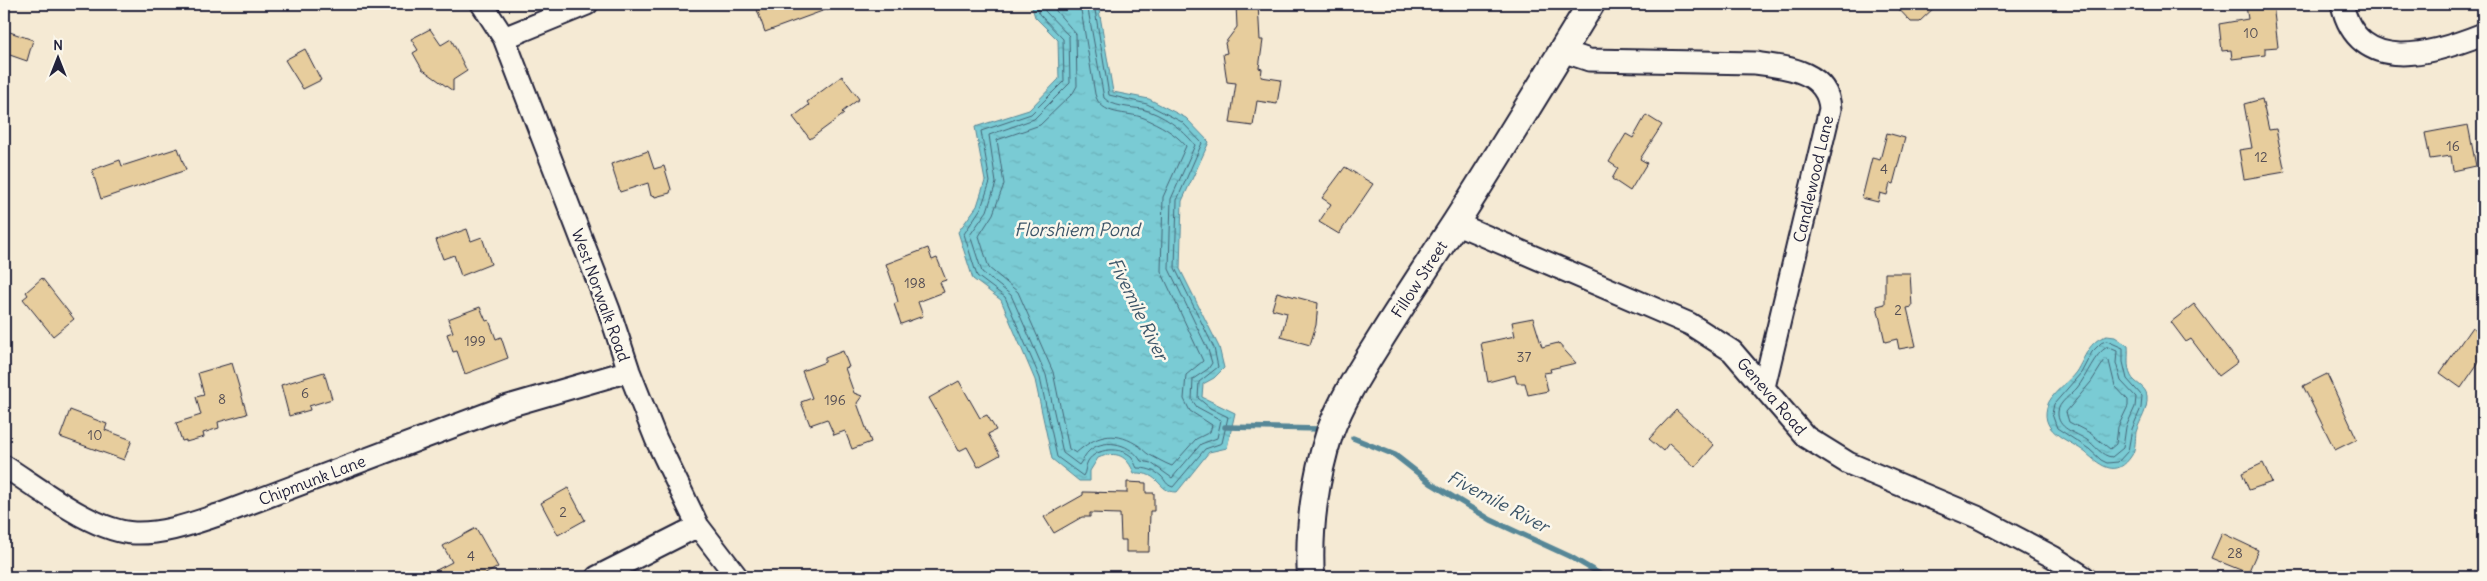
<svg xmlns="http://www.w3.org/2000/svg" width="2487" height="581" font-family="Delius,sans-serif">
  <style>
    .water { fill: url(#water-ripples); stroke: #578797 }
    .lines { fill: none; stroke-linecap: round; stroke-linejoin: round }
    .shore { stroke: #456678; stroke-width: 1 }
    .stream { stroke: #578797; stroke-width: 5.5 }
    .building { fill: #e7cd9d; stroke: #22223b }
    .minor-casing { stroke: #22223b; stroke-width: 25 }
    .major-casing { stroke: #22223b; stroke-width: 30 }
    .minor { stroke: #fbf7ec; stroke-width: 21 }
    .major { stroke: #fbf7ec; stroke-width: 26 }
    .labels { text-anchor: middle; stroke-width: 5; stroke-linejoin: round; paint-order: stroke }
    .number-label { font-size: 14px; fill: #534d54 }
    .street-label { font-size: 16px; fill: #22223b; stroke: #fbf7ec }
    .water-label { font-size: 18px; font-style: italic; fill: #3c5569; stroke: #fbf7ec }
  </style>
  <defs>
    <pattern id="water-ripples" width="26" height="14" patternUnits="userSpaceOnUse" patternTransform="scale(1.25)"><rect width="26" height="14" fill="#7acbd4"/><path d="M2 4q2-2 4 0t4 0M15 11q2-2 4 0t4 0" fill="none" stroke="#69aeb7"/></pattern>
  </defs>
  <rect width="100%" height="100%" fill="#f5ead4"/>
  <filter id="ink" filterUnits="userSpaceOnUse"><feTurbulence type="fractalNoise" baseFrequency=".02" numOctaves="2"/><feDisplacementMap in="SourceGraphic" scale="10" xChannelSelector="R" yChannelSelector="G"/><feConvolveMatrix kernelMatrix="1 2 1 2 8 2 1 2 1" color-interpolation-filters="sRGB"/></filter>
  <g filter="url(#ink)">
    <!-- water -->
    <path class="water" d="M1031,4H1098L1113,92L1149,99L1186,118L1209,142L1182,201L1180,269L1219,347L1224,368L1214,378L1203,384L1202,397L1235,413L1227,448L1209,452L1177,492C1156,492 1162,472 1134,473C1127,456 1117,450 1098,458L1090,471V481H1079L1052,459L1035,380L1001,300L973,279L958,232L977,206L985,181L975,127L1029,110L1059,79L1058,40L1035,17Z
      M2107,336L2115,337L2128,346C2129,356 2126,366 2131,376C2135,384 2146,386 2147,396C2148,411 2140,419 2136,432C2135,439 2136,448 2132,455C2117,479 2101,466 2086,453C2071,440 2040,434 2047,407C2050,394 2068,383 2076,372C2085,358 2089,340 2107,336Z"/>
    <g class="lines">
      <!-- shore -->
      <path class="shore" d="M1036,4L1039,14L1063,39L1064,81L1031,114L981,131L990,182L981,208L964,234L977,276L1005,297L1040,378L1057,457L1083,476C1086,472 1085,466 1088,461C1096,448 1121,446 1132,457C1134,460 1135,465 1137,468C1146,468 1154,470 1161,476C1166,481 1166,485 1173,487L1205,449L1222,443L1228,417L1210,408L1198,398L1199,382L1218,367L1214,348L1175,268L1177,200L1202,143L1182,122L1147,104L1109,95L1094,4
        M1043,4L1045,11L1069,36L1070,83L1034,119L989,135L996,183L987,211L970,235L982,272L1011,295L1046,375L1063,453L1079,465C1083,460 1085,454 1090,450C1107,437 1132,445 1141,461L1151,463L1172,478L1201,444L1217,438L1221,420L1197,407L1192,400L1193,379L1208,369L1212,363L1208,350L1169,269L1171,199L1195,145C1183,129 1162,114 1142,109C1130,107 1113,107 1104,98L1087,4
        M1050,4L1076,34L1077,86L1073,93L1040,125L997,140L1004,184L993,214L979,236L989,268L1018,292L1053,372L1069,449L1076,453C1095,436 1113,430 1136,444C1141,446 1144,452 1148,454C1156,458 1164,463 1172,466L1196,439L1210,432L1212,425L1190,411L1184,399L1186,375L1203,361L1161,271L1163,197L1186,146C1175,133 1160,125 1144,118C1127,111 1101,117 1095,94L1080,4
        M2107,341L2123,348V362L2127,379L2142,396L2141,408L2132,429L2128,451L2118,462L2107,463L2101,460L2089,449L2057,428L2052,414L2054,404L2081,373L2092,352L2101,343Z
        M2107,347L2117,351L2116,363L2121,381L2136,397L2135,407L2126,427L2123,448L2112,457C2101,456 2095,445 2087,440C2075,432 2057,429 2058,412C2058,403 2072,394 2077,388C2087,376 2094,354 2107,347Z
        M2106,359L2109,361L2115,386L2128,400V406L2118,427L2116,444L2110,449L2090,433L2069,422L2066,412L2091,382Z"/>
      <!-- stream -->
      <path class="stream" d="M1225,427L1320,429
        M1353,438L1395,455L1432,484L1491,520L1571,557L1605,577"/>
    </g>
    <!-- building -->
    <path class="building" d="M755,4H836V6L765,32Z
      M1236,4H1258L1260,40H1263L1259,68L1262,69L1261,77L1281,80L1277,104L1257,101L1253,126L1230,123L1236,83L1227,82L1223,54L1227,53L1225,43L1237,27Z
      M1894,4H1938L1919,22H1911Z
      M2273,4L2278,47L2265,48V55L2232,59L2231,50L2222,51L2219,24L2248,19L2246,6Z
      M430,29L441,45L451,39L467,71L453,80V91L422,69L413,53L418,50L411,39Z
      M4,30L33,40L27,61L4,53Z
      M305,49L321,80L303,89L285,60Z
      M842,76L859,99L842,112L844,114L810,139L793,117L809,105L807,102Z
      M2262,99L2269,130L2276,129L2285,172L2244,179L2239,150L2252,148L2244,104Z
      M1646,115L1662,125L1640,159L1647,163L1630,191L1612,179L1618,168L1609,162L1626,134L1633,138Z
      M2468,125L2476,166L2453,171L2451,156L2430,159L2425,133Z
      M1887,133L1905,138L1893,184L1890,183L1887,195L1880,193L1878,202L1862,198L1872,158L1880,160Z
      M178,148L186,170L101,199L92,170L120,160L122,166Z
      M648,151L654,169L664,166L671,189L670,193L655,197L654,195L651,196L648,183L620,192L611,164Z
      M1345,167L1373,184L1339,234L1319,222L1331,204L1322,198Z
      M467,229L471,241L482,237L491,264L461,276L454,255L443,259L436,240Z
      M928,248L932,260L937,258L946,280L940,282L944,292L918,302L923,316L901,324L894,304L898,302L894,287L886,264Z
      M1885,273H1910L1912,307L1907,308L1916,346L1899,349L1897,339L1885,342L1877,306L1885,304Z
      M42,278L74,319L53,336L23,299L28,295L26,292Z
      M1277,292L1318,303L1316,325L1310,345L1281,337L1287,313L1272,309Z
      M2194,304L2238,362L2219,376L2191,339L2186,342L2171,322Z
      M480,307L486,321L489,320L496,339L501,337L508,358L465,374L457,351L453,352L447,334L453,332L448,319Z
      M1533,318L1542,347L1558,343L1576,363L1550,369L1551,372L1544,373L1548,391L1528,395L1525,383H1517L1515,375L1488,382L1481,343L1515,336L1512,322Z
      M2472,327L2483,335V356L2461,388L2440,373Z
      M843,351L849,367L845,368L854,393L862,396L857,403L871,442L852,449L845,431L834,435L827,419L810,425L801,402L812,398L802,371L825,362V358Z
      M232,363L247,414L218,422L219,428L203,433L204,437L186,442V440L182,441L176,423L201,415L196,397L204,395L198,373Z
      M324,372L332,399L309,406L310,410L289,416L281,385Z
      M2327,374L2357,439L2335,450L2303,386Z
      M959,381L980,418L987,415L996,430L988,434L1000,455L978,467L967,447L959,451L929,398Z
      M70,410L107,424L105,430L132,440L124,460L60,437Z
      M1676,410L1714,445L1695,467L1669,443L1663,451L1649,439Z
      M2263,463L2272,482L2249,490L2242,473Z
      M1127,482L1146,483V493H1154V511H1150L1149,552H1126V540H1121L1120,514L1090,513V517H1082L1054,533L1044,517L1083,495V492L1127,493Z
      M568,488L585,520L558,535L541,503Z
      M476,528L498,567L480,577H423L452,562L443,546Z
      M2222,533L2258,550L2248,573L2211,558Z"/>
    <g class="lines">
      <defs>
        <path id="minor" d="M482,4L504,38L609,310L629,371L656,439L698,526L737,577
          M2342,4C2358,77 2433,54 2483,34
          M504,38L587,4
          M1562,51L1589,60L1755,63C1784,67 1828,70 1830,109L1764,387
          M1455,223L1690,324L1732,351L1806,437L1848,463L1977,517L2053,557L2084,577
          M4,466C39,488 94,532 135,533C165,534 193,523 221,514L505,407L629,371
          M597,577L698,526"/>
        <path id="major" d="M1311,577C1308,531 1315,477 1330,432C1341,402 1359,373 1376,346C1402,304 1429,263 1456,222C1502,150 1546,77 1591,4"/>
      </defs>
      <!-- minor casing -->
      <use href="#minor" class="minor-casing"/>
      <!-- major casing -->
      <use href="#major" class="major-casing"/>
      <!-- minor -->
      <use href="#minor" class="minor"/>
      <!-- major -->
      <use href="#major" class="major"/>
    </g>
  </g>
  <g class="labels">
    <!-- number labels -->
    <g class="number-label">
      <text x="2251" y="38">10</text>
      <text x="2453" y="151">16</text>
      <text x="2261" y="162">12</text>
      <text x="1884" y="174">4</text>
      <text x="915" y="288">198</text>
      <text x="1898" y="315">2</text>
      <text x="475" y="346">199</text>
      <text x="1524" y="362">37</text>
      <text x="305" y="398">6</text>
      <text x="222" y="404">8</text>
      <text x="835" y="405">196</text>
      <text x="95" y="440">10</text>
      <text x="563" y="517">2</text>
      <text x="2235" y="558">28</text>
      <text x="471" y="561">4</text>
    </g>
    <!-- street labels -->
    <g class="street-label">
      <text transform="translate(1813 179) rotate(-77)" y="6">Candlewood Lane</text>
      <text transform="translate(1419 279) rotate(-57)" y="6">Fillow Street</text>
      <text transform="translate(601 295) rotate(70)" y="6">West Norwalk Road</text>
      <text transform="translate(1772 396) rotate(49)" y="6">Geneva Road</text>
      <text transform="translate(312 480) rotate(-21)" y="6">Chipmunk Lane</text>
    </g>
    <!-- water labels -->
    <g class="water-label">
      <text x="1077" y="236">Florshiem Pond</text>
      <text transform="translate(1138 309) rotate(64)" y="6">Fivemile River</text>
      <text transform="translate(1498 502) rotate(28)" y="6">Fivemile River</text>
    </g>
  </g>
  <!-- margin -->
  <rect width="2487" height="581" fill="none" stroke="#fbf7ec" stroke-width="20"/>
  <rect x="10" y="10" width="2467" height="561" fill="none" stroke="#22223b" stroke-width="2" filter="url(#ink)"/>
  <!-- north arrow -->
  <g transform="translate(58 58)" stroke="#fbf7ec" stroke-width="4" paint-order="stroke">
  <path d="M0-4L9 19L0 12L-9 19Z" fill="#22223b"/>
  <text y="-8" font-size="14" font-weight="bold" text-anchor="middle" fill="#22223b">N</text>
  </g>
</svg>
